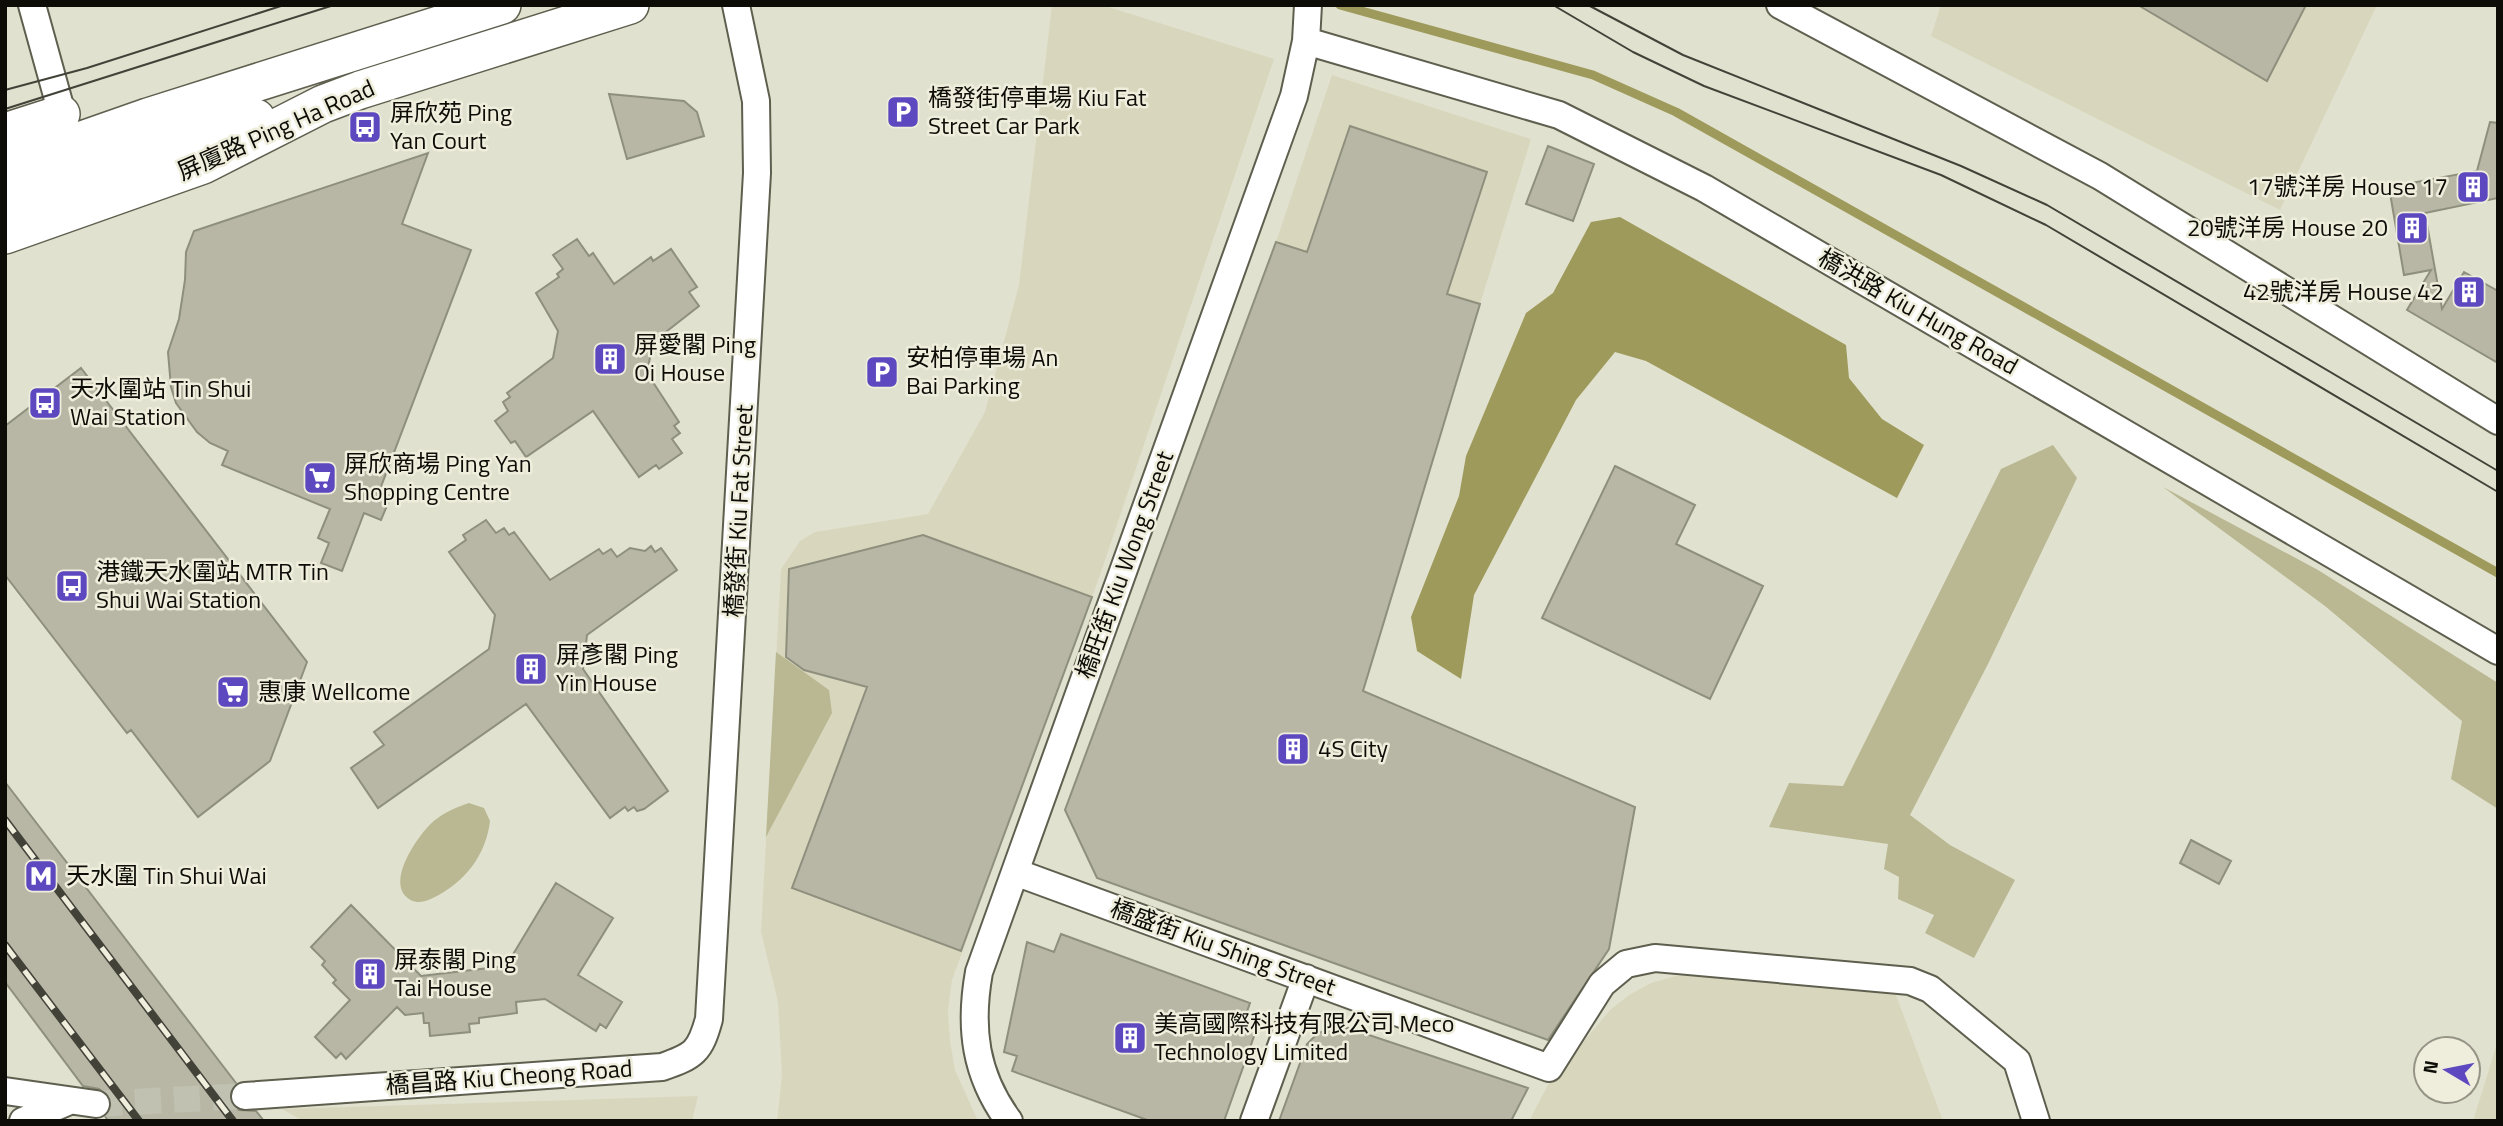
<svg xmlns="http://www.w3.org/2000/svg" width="2503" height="1126" font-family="'Titillium Web','Noto Sans TC',sans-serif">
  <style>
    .built { fill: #d8d7bd }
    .green { fill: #b9b892 }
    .water { fill: #9e9a5b }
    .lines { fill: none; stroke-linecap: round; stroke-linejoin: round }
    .stream { stroke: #9e9a5b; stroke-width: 9 }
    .building { fill: #b8b7a6; stroke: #8f8f7e; stroke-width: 2 }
    .street-tunnel { stroke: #c1c1b1; stroke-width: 26; stroke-dasharray: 26 13; stroke-linecap: butt }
    .street-casing { stroke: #5f5f4f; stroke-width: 30 }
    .secondary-casing { stroke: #5f5f4f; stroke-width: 40 }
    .street { stroke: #fff; stroke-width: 26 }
    .secondary { stroke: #fff; stroke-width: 37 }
    .tram { stroke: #424239; stroke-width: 2 }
    .rail-casing { stroke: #424239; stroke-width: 8 }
    .rail { stroke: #efeedc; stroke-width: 5; stroke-dasharray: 16; stroke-linecap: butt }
    .labels { text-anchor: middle; stroke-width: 5; stroke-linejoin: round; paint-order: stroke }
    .poi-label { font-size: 24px; fill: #0d0c07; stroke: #efeedc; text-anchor: start }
    .street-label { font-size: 24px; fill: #0d0c07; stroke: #efeedc }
  </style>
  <rect width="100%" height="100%" fill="#e1e1cf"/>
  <!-- built -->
  <path class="built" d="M1052,5H1102L1274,59L1099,578L952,980L948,1010L950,1041L955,1070L978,1121H777L782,1075L778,1002L761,932L781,569L800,541L815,532L928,514L985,412L1019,285Z
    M1941,5H2377L2280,210L1931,36Z
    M1332,75L1531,139L1480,304L1276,242Z
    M1701,975L1896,995L1943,1121H1529L1549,1083L1610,1010L1629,995L1651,983L1676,976Z
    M2498,1040V1121H2473Z
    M698,1096L692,1121H303L282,1109Z"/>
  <!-- green -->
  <path class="green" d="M2053,445L2077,478L1989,662L1910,815L1950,845L2015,880L1974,958L1925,933L1934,915L1898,899L1899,877L1884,869L1888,844L1769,827L1789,783L1843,786L2001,469Z
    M2163,487L2318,570L2498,683V809L2451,779L2462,721L2325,606Z
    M776,652L829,690L832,713L766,837Z
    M469,803L484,808L490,821C486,855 465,882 435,897C427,901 418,905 409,899C384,883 419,833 435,820C445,812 457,807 469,803Z"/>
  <!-- water -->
  <path class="water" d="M1620,217L1846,345L1849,378L1882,419L1924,445L1897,498L1646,361L1615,352L1576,400L1474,595L1461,679L1417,651L1411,617L1459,496L1466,456L1526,313L1553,293L1591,222Z"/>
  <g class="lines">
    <!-- stream -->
    <path class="stream" d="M1340,5L1593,75L1676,112L2498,573"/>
  </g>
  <!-- building -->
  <path class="building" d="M2138,5H2306L2267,81Z
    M609,94L684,101L697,112L704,136L627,159Z
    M2490,122L2498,123V198L2425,213L2442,309L2464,272L2498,291V363L2407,310L2431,270L2404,275L2389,187L2477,171Z
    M1350,126L1487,172L1447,294L1480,304L1363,691L1635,807L1609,949L1548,1040L1097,878L1065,810L1276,242L1307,252Z
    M1548,146L1594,164L1573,221L1526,204Z
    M428,153L402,224L471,250L379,492L391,496L381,520L364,513L342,571L321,563L329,543L318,538L330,509L222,465L228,451L210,443L197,432L176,403L171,387L168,352L179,319L185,280L186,252L194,231Z
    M577,239L589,256L593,253L614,284L651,257L653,261L671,249L697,287L689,292L699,306L653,342L647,373L679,422L674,426L680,433L672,439L682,453L659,469L656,465L639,477L593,411L526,457L515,441L511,443L495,421L508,411L503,402L510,397L507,393L553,358L558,331L536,293L559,277L557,274L563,269L553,255Z
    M81,368L307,662L270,761L198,817L131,730L127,733L5,575V426Z
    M1615,466L1695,505L1676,544L1763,586L1710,699L1542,618Z
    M486,520L496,533L504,528L509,535L514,532L550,580L599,549L603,554L611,549L617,557L630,548L645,551L651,546L655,552L661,548L677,570L587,635L583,669L668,791L644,809L637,811L634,807L628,811L625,807L610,818L526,704L378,808L351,768L384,745L374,732L489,649L495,615L449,552L466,540L463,535Z
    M923,535L1092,597L961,951L792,888L867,687L804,670L786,657L789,569Z
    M5,782L236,1083L229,1096L232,1105L239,1110L256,1111L264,1121H108L105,1116L111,1107L110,1098L99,1089L83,1086L5,982Z
    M2191,840L2231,861L2219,884L2180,863Z
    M556,883L613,918L578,975L622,1002L606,1028L600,1024L596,1031L545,999L516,1002L517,1013L479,1018V1023L469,1024L470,1032L430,1036L429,1023H424L423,1013L405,1015L397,1007L346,1059L341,1053L336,1058L315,1037L350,1000L333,983L336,980L322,965L325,961L311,947L351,905L421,976L506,966Z
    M1061,934L1250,1003L1244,1020L1258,1025L1224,1121H1150L1012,1071L1017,1056L1004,1052L1027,942L1054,952Z
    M1333,1028H1348L1528,1088L1511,1121H1279L1307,1044L1318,1033Z"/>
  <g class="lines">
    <!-- street-tunnel -->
    <path class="street-tunnel" d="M96,1104L245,1096"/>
    <defs>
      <path id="street" d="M32,5L66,128
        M1780,5L2100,176L2498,421
        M1306,41L1559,115L1704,188L2498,651
        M1015,872L1549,1068L1602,984L1626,964L1655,958L1910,981L1930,989L2017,1061L2036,1121
        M5,1091L96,1104
        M245,1096L662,1067C694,1056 700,1052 709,1019L757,173L756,101L736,5
        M23,1121L67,1102
        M1009,1121C975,1075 969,1028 979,972L1294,96L1306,41L1308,5
        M1254,1121L1306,978"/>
      <path id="secondary" d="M5,132L61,114
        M70,143L84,159L107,166L256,118
        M5,167L148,117L502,5
        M5,200C38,189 83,162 114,187
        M5,235L203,165L323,104L360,90L630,5"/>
    </defs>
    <!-- street casing -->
    <use href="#street" class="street-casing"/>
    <!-- secondary casing -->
    <use href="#secondary" class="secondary-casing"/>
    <!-- street -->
    <use href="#street" class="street"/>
    <!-- secondary -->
    <use href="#secondary" class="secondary"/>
    <!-- tram -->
    <path class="tram" d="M1553,5L1633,52L1704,86L1941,175L2046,225L2498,492
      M1588,5L1683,55L1961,166L2047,205L2498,471
      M5,90L87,68L284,5
      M5,109L334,5"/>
    <defs>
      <path id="rail" d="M5,820L233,1121
        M5,945L139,1121"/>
    </defs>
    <!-- rail casing -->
    <use href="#rail" class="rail-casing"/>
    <!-- rail -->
    <use href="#rail" class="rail"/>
  </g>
  <!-- icons -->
  <defs>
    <symbol id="parking-square" viewBox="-11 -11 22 22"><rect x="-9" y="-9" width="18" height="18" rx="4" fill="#5d48c0" stroke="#efeedc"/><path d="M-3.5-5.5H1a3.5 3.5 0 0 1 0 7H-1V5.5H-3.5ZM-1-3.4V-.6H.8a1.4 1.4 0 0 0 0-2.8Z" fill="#fff"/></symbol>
    <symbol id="bus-square" viewBox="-11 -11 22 22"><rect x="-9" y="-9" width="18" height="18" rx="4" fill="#5d48c0" stroke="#efeedc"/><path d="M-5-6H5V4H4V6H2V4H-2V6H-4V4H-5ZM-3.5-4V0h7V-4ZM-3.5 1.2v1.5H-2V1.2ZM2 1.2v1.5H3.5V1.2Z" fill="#fff"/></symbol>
    <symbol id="building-square" viewBox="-11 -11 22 22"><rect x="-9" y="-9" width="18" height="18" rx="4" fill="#5d48c0" stroke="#efeedc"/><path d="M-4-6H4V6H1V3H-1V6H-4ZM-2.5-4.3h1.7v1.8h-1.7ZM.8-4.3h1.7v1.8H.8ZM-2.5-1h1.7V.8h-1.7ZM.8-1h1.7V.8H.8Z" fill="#fff"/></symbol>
    <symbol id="supermarket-square" viewBox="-11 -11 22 22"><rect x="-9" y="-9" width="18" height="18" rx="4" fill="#5d48c0" stroke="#efeedc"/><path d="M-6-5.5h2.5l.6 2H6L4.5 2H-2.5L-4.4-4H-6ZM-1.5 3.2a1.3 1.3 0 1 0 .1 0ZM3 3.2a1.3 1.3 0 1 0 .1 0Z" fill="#fff"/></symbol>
    <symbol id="metro-square" viewBox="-11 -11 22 22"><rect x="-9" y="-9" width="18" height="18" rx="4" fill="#5d48c0" stroke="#efeedc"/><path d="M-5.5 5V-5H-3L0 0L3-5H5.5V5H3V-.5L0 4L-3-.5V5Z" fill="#fff"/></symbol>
  </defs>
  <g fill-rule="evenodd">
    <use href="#parking-square" x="884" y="93" width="38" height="38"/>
    <use href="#bus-square" x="346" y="108" width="38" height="38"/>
    <use href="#building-square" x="2454" y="168" width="38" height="38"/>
    <use href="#building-square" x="2393" y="209" width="38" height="38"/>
    <use href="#building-square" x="2450" y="273" width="38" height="38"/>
    <use href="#building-square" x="591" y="340" width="38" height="38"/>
    <use href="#parking-square" x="863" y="353" width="38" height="38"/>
    <use href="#bus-square" x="26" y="384" width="38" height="38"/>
    <use href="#supermarket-square" x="301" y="459" width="38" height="38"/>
    <use href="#bus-square" x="53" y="567" width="38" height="38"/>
    <use href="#building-square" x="512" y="650" width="38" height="38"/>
    <use href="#supermarket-square" x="214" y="673" width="38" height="38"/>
    <use href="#building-square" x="1274" y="730" width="38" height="38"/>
    <use href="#metro-square" x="22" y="857" width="38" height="38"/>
    <use href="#building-square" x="351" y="955" width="38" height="38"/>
    <use href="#building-square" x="1111" y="1019" width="38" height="38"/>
  </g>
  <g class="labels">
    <!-- poi labels -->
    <g class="poi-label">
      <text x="928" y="106">橋發街停車場 Kiu Fat<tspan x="928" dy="28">Street Car Park</tspan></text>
      <text x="390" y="121">屏欣苑 Ping<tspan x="390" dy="28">Yan Court</tspan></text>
      <text x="2448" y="195" text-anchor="end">17號洋房 House 17</text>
      <text x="2388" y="236" text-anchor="end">20號洋房 House 20</text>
      <text x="2444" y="300" text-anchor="end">42號洋房 House 42</text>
      <text x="634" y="353">屏愛閣 Ping<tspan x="634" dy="28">Oi House</tspan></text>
      <text x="906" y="366">安柏停車場 An<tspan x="906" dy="28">Bai Parking</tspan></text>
      <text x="70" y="397">天水圍站 Tin Shui<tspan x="70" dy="28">Wai Station</tspan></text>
      <text x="344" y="472">屏欣商場 Ping Yan<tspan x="344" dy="28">Shopping Centre</tspan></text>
      <text x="96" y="580">港鐵天水圍站 MTR Tin<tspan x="96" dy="28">Shui Wai Station</tspan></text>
      <text x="556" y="663">屏彥閣 Ping<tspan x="556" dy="28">Yin House</tspan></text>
      <text x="258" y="700">惠康 Wellcome</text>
      <text x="1318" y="757">4S City</text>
      <text x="66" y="884">天水圍 Tin Shui Wai</text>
      <text x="394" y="968">屏泰閣 Ping<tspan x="394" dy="28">Tai House</tspan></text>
      <text x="1154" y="1032">美高國際科技有限公司 Meco<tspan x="1154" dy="28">Technology Limited</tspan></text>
    </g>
    <!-- street labels -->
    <g class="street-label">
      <text transform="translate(276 130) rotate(-24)" y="8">屏廈路 Ping Ha Road</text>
      <text transform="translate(1918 312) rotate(30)" y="8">橋洪路 Kiu Hung Road</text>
      <text transform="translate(739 511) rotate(-87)" y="8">橋發街 Kiu Fat Street</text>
      <text transform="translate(1125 565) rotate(-70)" y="8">橋旺街 Kiu Wong Street</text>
      <text transform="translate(1223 948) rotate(20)" y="8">橋盛街 Kiu Shing Street</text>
      <text transform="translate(509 1077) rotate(-4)" y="8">橋昌路 Kiu Cheong Road</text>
    </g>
  </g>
  <!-- border -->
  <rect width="2503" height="1126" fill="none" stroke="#0d0c07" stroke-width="14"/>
  <!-- north arrow -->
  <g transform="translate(2447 1070) rotate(280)"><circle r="33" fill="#efeedc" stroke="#959487" stroke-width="2"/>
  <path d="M0-5L12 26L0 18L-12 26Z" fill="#5d48c0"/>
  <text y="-10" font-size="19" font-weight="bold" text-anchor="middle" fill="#0d0c07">N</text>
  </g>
</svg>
